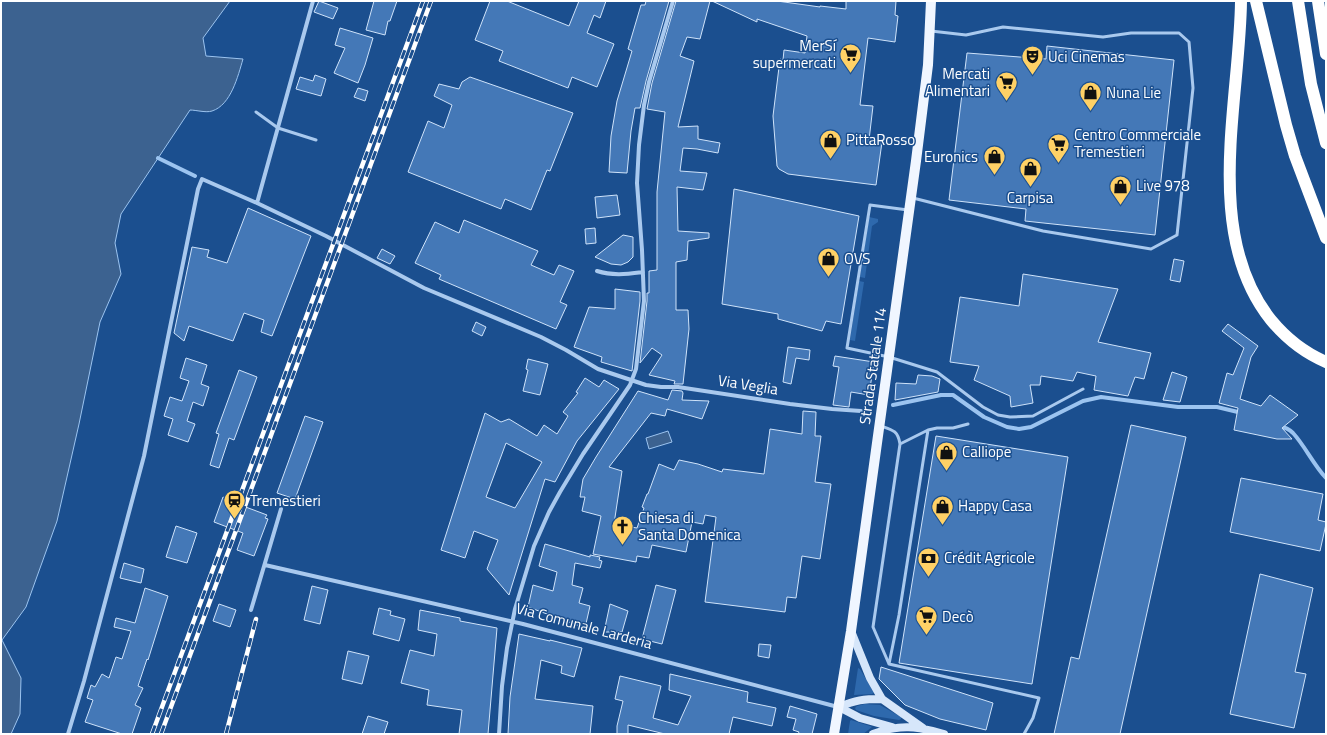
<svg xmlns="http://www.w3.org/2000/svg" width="1327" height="735" font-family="'Titillium Web',sans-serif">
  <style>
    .green { fill: #2e69ad }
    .water { fill: #3c6290; stroke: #9cc4f0 }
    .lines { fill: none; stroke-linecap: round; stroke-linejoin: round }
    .stream { stroke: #9cc4f0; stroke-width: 4 }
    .building { fill: #4478b7; stroke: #cfe3fa; fill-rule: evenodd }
    .lane { stroke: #a9c9ee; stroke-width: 3 }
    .street { stroke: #a9c9ee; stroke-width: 4 }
    .secondary { stroke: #d6e6fa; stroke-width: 8 }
    .primary { stroke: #f0f6ff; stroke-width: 10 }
    .highway { stroke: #fff; stroke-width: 12 }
    .rail-casing { stroke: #fff; stroke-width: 4.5 }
    .rail { stroke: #1b4f8f; stroke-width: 3; stroke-dasharray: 9; stroke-linecap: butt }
    .labels { text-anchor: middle; stroke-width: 3; stroke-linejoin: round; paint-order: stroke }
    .poi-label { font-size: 15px; fill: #fff; stroke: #1b4f8f; text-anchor: start }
    .street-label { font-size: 15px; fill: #fff; stroke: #1b4f8f }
  </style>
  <rect width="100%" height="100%" fill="#1b4f8f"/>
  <!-- green -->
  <path class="green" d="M869,217L878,219V222L872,226L865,278L860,277Z
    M859,281L864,282L855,341L850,340Z
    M858,668L860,669L873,691L874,693L872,694L854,695Z
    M865,704L880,705L901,717V719L899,720L874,716L856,710L855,708L857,706Z
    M851,720L870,726L872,727L863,734H848L850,721Z"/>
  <!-- water -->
  <path class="water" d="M1,1H230L203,38L206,56L243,59C238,76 231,105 212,111C206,113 196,110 190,110L121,214L115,243L121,274L100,322L79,424L57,521L26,607L2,640L21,678L20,714L11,734H1Z
    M668,431L672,442L649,449L646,438Z"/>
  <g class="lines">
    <!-- stream -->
    <path class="stream" d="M158,158L195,176
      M893,405L941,395H953L984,417L1007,427L1019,429L1031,427L1083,401L1101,397L1178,407H1217L1242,413
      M1279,426C1284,427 1289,429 1293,433C1305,446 1313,464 1326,478"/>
  </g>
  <!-- building -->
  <path class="building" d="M319,1L338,8L333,19L314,12Z
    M374,1H397L390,21H388L385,35L366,30Z
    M490,1H507L569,26L579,1H606L600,18L594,15L587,33L614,44L597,87L572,77L568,88L499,61L503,51L475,40Z
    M646,1H669L646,81L640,108H635L631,131L627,173L609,172L611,136L617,101L632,51L628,49L641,5H645Z
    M676,1H710L700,39L687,37L680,56L694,61L678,127L698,126V139L720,143L718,153L697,149L683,148L680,171L707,173L703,190L677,187L678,231L709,233V238L688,241L687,260L676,262V310H688L689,329L683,384H674L675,381L649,375L662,355L652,348L640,363L647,301V293H649V271L657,270V192L665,112L647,109L652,83Z
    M712,1H777L820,7V6L846,9V1H896L895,15L898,16L895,42L868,38L860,105L873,106L869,140L882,142L876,185L788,174L779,169L777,166L773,116L780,59L783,60L784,50L805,53L807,36L757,19V22Z
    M340,28L373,38L365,65L358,83L334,73L345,48L335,45Z
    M1047,46L1174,60L1155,235L1025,221L1026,209L949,200L967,53L1046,59Z
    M315,75L326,79L321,96L296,89L300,77L313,81Z
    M470,77L573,113L550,171L547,170L531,210L505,199L501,209L408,172L428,121L444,128L452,105L434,96L439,84L459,89L462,82Z
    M358,88L368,91L365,101L354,97Z
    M734,189L859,216L841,324L826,321L822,331L778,319V314L722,304Z
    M617,195L620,215L597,218L595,197Z
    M248,208L311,236L272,336L261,332L264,320L244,313L233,341L189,326L184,341L174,333L192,247L209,250L207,257L227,263Z
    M464,220L538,251L531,265L554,275L559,265L574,271L560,302L567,305L556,329L439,279L441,275L415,263L435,222L459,233Z
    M595,228L596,243L586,244L585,229Z
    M623,235L633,237V257L628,262L621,265L611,264L595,257Z
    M382,249L395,256L390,264L377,258Z
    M1174,259L1184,261L1180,282L1170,280Z
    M1023,274L1118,289L1098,342L1151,353L1144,379L1135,377L1128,396L1094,390L1096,376L1077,372L1073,381L1041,376L1040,385H1030L1033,403L1011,407L1010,396L974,380L979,366L950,362L960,297L1019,306Z
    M615,289L640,292V301L632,371L601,362L602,357L574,347L589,307L615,309Z
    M476,322L486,327L482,336L472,331Z
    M1228,324L1258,346L1251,357L1240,399L1261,406L1270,395L1298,415L1282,428L1292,439H1277L1234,430L1238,408L1219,403L1227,373L1233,375L1244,348L1222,331Z
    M788,347L810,350L809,360L796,358L791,384L783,382Z
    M835,356L874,362L869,395L851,392L849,407L833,405L839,367L833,366Z
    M186,358L207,365L201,384L209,387L203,406L193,402L187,421L195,424L188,442L168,435L173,419L164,416L170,397L182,401L189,381L180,378Z
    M528,359L548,364L540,395L523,391L528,370L526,369Z
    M239,370L257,377L234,440L229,438L219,468L210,465L219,434L216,433Z
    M1172,372L1187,377L1180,402L1163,400Z
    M918,375L932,376L940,379L938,392L895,400L896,383L916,384Z
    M585,378L599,387L604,380L619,389L577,441L555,482L545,479L509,595L487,569L498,540L474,531L465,558L441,550L485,413L501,422L509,419L537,436L544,425L557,434L568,416L563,412L578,393L576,392ZM506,443L542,462L515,508L486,497Z
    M672,390L682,391L683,393L682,400L709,401L702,419L667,409L665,416L651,413L609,467L622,471L614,524L637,528L644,508L642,507L647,494H648L659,464L674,470L679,460L698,464L722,472L723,469L764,474L770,429L802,434L803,411L816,412L815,436H821L815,482L831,484L820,559L802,556L796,598L787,597L785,612L705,602L716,517L705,515L703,524L692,522L686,552L652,545L649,558L637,556L636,562L593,554L601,516L582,511L585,497H580L583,479L596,457L638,391L668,400Z
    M305,416L323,422L295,499L277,493Z
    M1131,425L1186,437L1120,734H1054L1071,657L1079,659Z
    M936,436L1068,457L1032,684L899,663Z
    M1241,478L1323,494L1318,520L1326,522V524L1320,551L1230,532Z
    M223,497L235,502V503L267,515L265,518L268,519L254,556L237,550L243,533L214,522Z
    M176,526L197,533L187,563L166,557Z
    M545,544L590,557V555L600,557L599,560L602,561L600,568L575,563L572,585L583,588L579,603L590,606L585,628L528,607L533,585L553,591L557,572L539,566Z
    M124,563L144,569L141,583L120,578Z
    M1260,574L1313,588L1295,672L1306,674L1294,728L1230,714Z
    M656,585L676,590L662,644L642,639Z
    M312,586L328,590L320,624L304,620Z
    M145,588L168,596L148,660L147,659L138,686L143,688L135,705L141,708L132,734H122L85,722L93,700L87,698L91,685L95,687L102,674L109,678L116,657L122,659L131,631L114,627L116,618L135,623Z
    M219,604L236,610L230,627L213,621Z
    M610,604L628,611L622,632H604Z
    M379,608L391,611L390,615L405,619L399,641L373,634Z
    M420,610L460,618V621L497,628L488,734H459L462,710L427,705L429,690L401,683L410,650L434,656L437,634L418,630Z
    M519,634L550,641V640L582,648L574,677L561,673L562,666L541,660L535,699L593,706L590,734H508L510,697Z
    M759,644L771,645L769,658L758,656Z
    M348,651L369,656L362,684L342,679Z
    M881,667L993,703L986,730L940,719L905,705L879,679Z
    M670,674L748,692L747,702L776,708L772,726L733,717L729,734H665L628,725V734H617V726L623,701L615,699L620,676L661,686L653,718L678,725L691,696L669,690Z
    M790,706L817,714L812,734H798L799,732L793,730L796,719L787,717Z
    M368,716L388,722L384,734H362Z"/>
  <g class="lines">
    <!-- lane -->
    <path class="lane" d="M256,112L278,128L316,140
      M913,198L1043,231L1151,249L1177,235L1193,88L1189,42L1179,33H1131L1103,37L1003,27L966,35L931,31
      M908,210L870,205L847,348L889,357L937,372L983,407L998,415L1010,417L1033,416L1083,389
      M881,426C893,430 898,431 900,444L873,627L889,664L1039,698L1033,718L1024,734
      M900,444L928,430
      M889,664L899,615L928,430L937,428H953L968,424"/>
    <!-- street -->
    <path class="street" d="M257,203L313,1
      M597,271C613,276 627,274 643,272
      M265,565L523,624L838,707
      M251,610L281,509
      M68,734L84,681L144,456L198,189L202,179L257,203L326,236L424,288L541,337L566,350L598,369L646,385L661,387H678L790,404L832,409L861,411
      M499,734L502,686L507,648L515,609L534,546L549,512L560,492L583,454L630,385L636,369L644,301L642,250L637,183L639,145L644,105L649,82L673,1"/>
    <!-- secondary -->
    <path class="secondary" d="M851,631L870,678L882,699L923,728
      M839,707L860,718L892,727
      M839,707C856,700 863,699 882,699
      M873,734C899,724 917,726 944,734"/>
    <!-- primary -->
    <path class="primary" d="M834,734L851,631L916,161L928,65L931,1"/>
    <!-- highway -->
    <path class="highway" d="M1241,1C1240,101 1202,234 1271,320C1285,337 1305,353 1326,362
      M1256,1L1286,125L1295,156L1326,238
      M1298,1L1311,84L1326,143
      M1318,1L1326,54"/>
    <defs>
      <path id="rail" d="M152,734L423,1
        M161,734L431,1
        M226,734L256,619"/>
    </defs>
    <!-- rail casing -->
    <use href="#rail" class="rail-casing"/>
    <!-- rail -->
    <use href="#rail" class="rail"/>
  </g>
  <!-- icons -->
  <defs>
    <symbol id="supermarket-pin" viewBox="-11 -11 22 30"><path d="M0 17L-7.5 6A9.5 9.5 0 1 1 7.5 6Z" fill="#ffd166" stroke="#1b4f8f"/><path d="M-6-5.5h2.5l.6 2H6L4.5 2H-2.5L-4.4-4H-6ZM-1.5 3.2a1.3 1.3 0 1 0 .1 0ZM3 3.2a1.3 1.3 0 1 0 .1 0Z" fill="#111"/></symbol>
    <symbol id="theatre-pin" viewBox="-11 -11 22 30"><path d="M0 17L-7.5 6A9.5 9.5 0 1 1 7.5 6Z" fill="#ffd166" stroke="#1b4f8f"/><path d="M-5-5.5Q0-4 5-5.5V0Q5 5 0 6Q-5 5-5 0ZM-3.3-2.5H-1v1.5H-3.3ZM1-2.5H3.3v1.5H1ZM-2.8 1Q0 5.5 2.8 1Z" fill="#111"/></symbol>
    <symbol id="shop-pin" viewBox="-11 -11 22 30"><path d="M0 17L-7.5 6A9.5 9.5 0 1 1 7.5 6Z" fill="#ffd166" stroke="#1b4f8f"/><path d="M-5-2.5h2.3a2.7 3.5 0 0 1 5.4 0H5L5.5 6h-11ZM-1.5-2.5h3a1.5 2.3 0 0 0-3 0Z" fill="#111"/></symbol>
    <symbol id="station-pin" viewBox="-11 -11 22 30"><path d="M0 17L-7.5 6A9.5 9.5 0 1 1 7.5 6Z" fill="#ffd166" stroke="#1b4f8f"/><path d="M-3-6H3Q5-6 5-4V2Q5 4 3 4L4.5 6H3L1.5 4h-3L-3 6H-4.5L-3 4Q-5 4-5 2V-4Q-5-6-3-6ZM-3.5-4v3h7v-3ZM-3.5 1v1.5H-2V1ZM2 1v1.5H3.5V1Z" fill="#111"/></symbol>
    <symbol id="church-pin" viewBox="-11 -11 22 30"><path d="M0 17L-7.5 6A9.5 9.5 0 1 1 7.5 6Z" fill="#ffd166" stroke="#1b4f8f"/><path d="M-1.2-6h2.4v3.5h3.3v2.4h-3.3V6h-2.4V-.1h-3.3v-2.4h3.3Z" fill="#111"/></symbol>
    <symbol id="bank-pin" viewBox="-11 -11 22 30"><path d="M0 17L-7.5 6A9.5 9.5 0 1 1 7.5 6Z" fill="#ffd166" stroke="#1b4f8f"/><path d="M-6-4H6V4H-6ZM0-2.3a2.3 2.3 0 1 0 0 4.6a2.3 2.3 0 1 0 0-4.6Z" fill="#111"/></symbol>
  </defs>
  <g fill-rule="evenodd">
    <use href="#supermarket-pin" x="838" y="42" width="25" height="34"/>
    <use href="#theatre-pin" x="1020" y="44" width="25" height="34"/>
    <use href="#supermarket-pin" x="994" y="70" width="25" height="34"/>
    <use href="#shop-pin" x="1078" y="80" width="25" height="34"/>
    <use href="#shop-pin" x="818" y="128" width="25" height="34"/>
    <use href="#supermarket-pin" x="1046" y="132" width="25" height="34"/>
    <use href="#shop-pin" x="982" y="144" width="25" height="34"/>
    <use href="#shop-pin" x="1018" y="156" width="25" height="34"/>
    <use href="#shop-pin" x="1108" y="174" width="25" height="34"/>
    <use href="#shop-pin" x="816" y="246" width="25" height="34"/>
    <use href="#shop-pin" x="934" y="440" width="25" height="34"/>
    <use href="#station-pin" x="222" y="488" width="25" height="34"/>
    <use href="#shop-pin" x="930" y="494" width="25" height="34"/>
    <use href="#church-pin" x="610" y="514" width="25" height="34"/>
    <use href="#bank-pin" x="916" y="546" width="25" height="34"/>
    <use href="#supermarket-pin" x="914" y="604" width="25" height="34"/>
  </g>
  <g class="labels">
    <!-- poi labels -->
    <g class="poi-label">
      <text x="836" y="51" text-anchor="end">MerSí<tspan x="836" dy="17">supermercati</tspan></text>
      <text x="1048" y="62">Uci Cinemas</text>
      <text x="990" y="79" text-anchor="end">Mercati<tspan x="990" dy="17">Alimentari</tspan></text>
      <text x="1106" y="98">Nuna Lie</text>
      <text x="1074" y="140">Centro Commerciale<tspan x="1074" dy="17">Tremestieri</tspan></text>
      <text x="846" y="145">PittaRosso</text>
      <text x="978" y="162" text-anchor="end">Euronics</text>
      <text x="1136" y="191">Live 978</text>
      <text x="1030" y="203" text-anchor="middle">Carpisa</text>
      <text x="844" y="264">OVS</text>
      <text x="962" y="457">Calliope</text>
      <text x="250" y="506">Tremestieri</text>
      <text x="958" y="511">Happy Casa</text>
      <text x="638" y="523">Chiesa di<tspan x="638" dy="17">Santa Domenica</tspan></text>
      <text x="944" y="563">Crédit Agricole</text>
      <text x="942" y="622">Decò</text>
    </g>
    <!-- street labels -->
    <g class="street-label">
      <text transform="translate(873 366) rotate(-82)" y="5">Strada Statale 114</text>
      <text transform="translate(748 385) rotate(9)" y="5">Via Veglia</text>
      <text transform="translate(584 626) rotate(15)" y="5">Via Comunale Larderia</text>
    </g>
  </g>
  <!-- border -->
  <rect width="1327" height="735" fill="none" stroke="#ffffff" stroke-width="4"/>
</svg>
